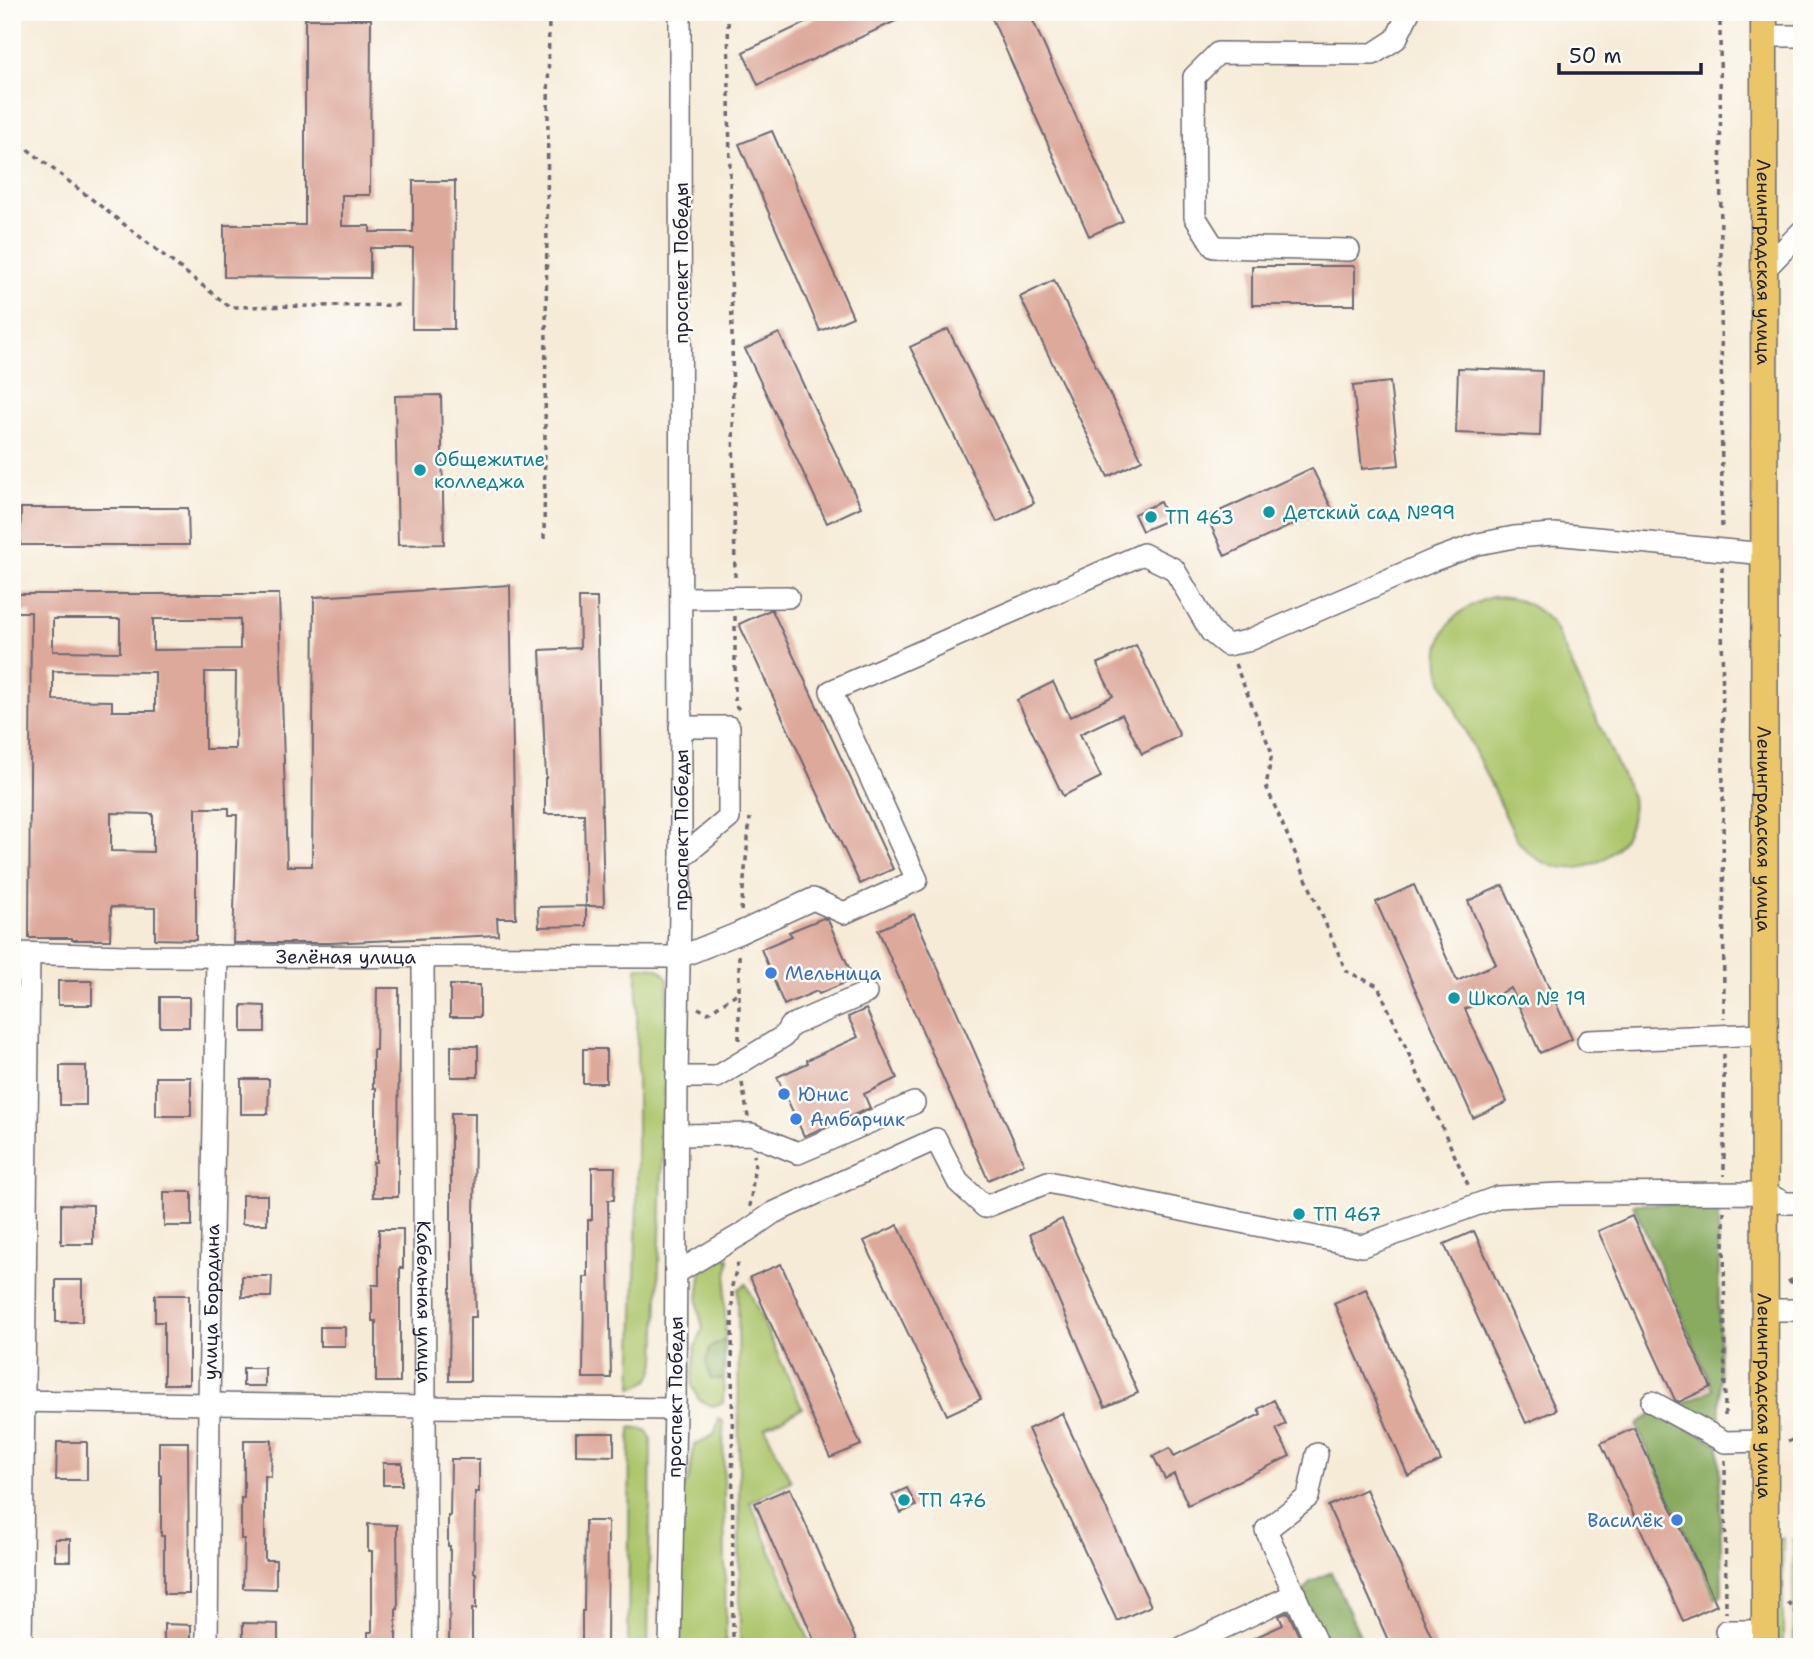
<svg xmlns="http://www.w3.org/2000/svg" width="1814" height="1659" font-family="'Shantell Sans',sans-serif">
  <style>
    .green { fill: #acc66c; stroke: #677454; stroke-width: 2 }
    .forest { fill: #89ab60; stroke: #56664e; stroke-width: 2 }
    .building { fill: #dda99b; fill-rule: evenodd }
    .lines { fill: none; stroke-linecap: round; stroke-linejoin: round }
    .minor-casing { stroke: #6c6872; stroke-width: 24 }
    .major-casing { stroke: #6c6872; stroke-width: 29 }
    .path { stroke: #6c6872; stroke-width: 3.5; stroke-dasharray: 5 5; stroke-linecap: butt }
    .minor { stroke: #fff; stroke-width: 21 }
    .major { stroke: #eac669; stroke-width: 26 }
    .culture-dot { fill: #0f9aa8; stroke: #fdfcf7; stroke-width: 2.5 }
    .shop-dot { fill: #3f7fe0; stroke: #fdfcf7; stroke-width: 2.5 }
    .labels { text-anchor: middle; stroke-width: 5; stroke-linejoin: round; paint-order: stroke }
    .street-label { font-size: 19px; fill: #22223b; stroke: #fdfcf7 }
    .culture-label { font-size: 19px; fill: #0d838f; stroke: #fdfcf7; text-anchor: start }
    .shop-label { font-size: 19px; fill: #366cbe; stroke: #fdfcf7; text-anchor: start }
  </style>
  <rect width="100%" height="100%" fill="#fdfcf7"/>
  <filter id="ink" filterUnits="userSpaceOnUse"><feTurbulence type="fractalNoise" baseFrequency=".0143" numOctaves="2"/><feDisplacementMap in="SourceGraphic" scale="14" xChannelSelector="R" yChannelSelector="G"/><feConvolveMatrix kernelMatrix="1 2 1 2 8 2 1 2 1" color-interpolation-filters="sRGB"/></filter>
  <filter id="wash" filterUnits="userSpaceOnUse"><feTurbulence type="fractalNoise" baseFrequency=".00686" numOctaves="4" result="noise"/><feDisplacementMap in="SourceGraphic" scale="28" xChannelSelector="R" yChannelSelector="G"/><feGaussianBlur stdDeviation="1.57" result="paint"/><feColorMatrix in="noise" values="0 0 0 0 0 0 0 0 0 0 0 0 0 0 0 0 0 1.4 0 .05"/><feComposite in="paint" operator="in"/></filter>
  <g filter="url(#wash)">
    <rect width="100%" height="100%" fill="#f6ebd7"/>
    <!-- green -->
    <path class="green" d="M1492,597C1519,597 1539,605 1555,628L1632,797C1640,865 1557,894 1517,840L1443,684C1429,639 1449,610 1492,597Z
      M637,967C653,967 661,965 668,981L656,1361C653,1380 649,1382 632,1388L637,1204Z
      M718,1255L729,1258L725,1296V1340L710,1348L711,1379H724L723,1403L712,1406L699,1400L692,1385L695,1348L703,1328L699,1312L698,1299L702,1269Z
      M746,1284L802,1408L765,1428L791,1481L750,1502L812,1647H740L738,1289Z
      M1796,1320H1802V1385H1797Z
      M719,1419L723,1421L726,1647H677L681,1493L689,1479L694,1445L714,1435Z
      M630,1427C641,1428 649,1428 651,1440L648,1647H628Z
      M1783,1537V1647H1770L1778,1539Z"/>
    <!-- forest -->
    <path class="forest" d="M1633,1204H1718L1720,1429L1677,1407L1713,1389Z
      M725,1340L724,1379H711L706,1362L710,1348Z
      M1654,1412L1719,1444L1722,1594L1716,1599L1637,1427L1639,1423Z
      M1793,1539H1802V1647H1794Z
      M1331,1572L1365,1647H1325L1303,1592L1310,1582Z"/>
    <g id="blocks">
      <!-- building -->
      <path class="building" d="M828,12H915L758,85L743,52Z
        M989,12H1029L1123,221L1089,236Z
        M305,19H371L370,195H342V226H370V232H413V181H455L454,329H412L413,248H370V278L224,277V225H305Z
        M772,131L853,317L820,331L739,144Z
        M1252,266H1355V305H1252Z
        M1054,280L1142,460L1108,477L1020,297Z
        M948,329L1034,503L997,522L910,347Z
        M779,333L861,507L827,523L745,349Z
        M1458,368L1542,371L1540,436L1456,433Z
        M1390,382L1399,465L1362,469L1353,386Z
        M441,395L444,544L398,545L395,396Z
        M1312,468L1331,507L1225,556L1207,517Z
        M1160,502L1168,520L1142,531L1134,514Z
        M21,508H188L189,545H20Z
        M510,585L516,918H497L498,935L329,943H233L237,815H229V808H196V940L155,939V908L111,907L110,940H72V938H29L31,612H12V594H279L287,866H312L314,597ZM53,619H120V652L53,651ZM153,619H240V649L153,650ZM53,671L155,672V711H112V701L53,700ZM205,672H236L235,749H205ZM111,813L153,814V852L111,851Z
        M579,598H597L604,906H586L584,814H545V778H546L540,650L580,648Z
        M770,610H772L893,869L860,884L739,624Z
        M1136,645L1180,736L1142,754L1122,714L1080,734L1101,777L1063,796L1017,700L1053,682L1070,717L1113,696L1097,664Z
        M1414,885L1457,981L1496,964L1468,901L1503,885L1572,1039L1540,1053L1511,988L1465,1009L1507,1102L1473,1118L1376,902Z
        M586,906V926L539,927L538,907Z
        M914,914L1024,1164L988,1180L878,930Z
        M823,918L828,920L854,979L819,994L817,991L784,1005L761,949L792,936L789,932Z
        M58,981H92V1005H58Z
        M450,985H480V1017H450Z
        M377,988H399L398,1197H373V1162H376V1088H373V1050H376Z
        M160,997H189V1027H160Z
        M242,1005L265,1006V1032H242Z
        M866,1009L897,1078L864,1094L870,1108L804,1136L777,1077L808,1063L807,1060L858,1037L848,1017Z
        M451,1046H478V1077H451Z
        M583,1049H606V1083H583Z
        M60,1066H86V1105H60Z
        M156,1077H191V1116H156Z
        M241,1079H269L268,1114H241Z
        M451,1113H475L474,1228L476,1317H470V1381H449L450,1288H451Z
        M592,1167H615L614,1200H608L611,1378H583L584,1277H588V1220H592Z
        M164,1192H192V1226H164Z
        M242,1195H267V1224H242Z
        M61,1204L93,1205V1244H61Z
        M1632,1216L1711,1387L1679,1402L1675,1400L1598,1231Z
        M1062,1219L1138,1393L1105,1407L1030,1234Z
        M898,1225L981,1399L947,1415L864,1241Z
        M379,1229H403V1268H400V1382H376V1321H372V1285H379Z
        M1474,1231L1556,1410L1526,1423L1444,1244Z
        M781,1264L861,1445L830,1458L750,1277Z
        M242,1276H272L271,1297H242Z
        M56,1280H82V1322H56Z
        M1366,1289L1441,1461L1408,1476L1334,1303Z
        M155,1295H189V1384H164V1322H155Z
        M320,1327H345V1346H320Z
        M243,1368H265V1386H243Z
        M1274,1400L1286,1424L1276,1429L1290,1456L1188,1505L1174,1474L1165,1479L1153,1456L1170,1448L1174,1456L1261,1414L1258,1409Z
        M1062,1413L1151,1606L1117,1621L1028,1429Z
        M1634,1428L1717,1605L1683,1621L1601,1443Z
        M576,1433H614V1456L576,1455Z
        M244,1440H272L271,1477L265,1476V1560H276V1589L243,1588L244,1539H241V1498H244Z
        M57,1442H87V1480H56Z
        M159,1442H188L189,1594H164V1536H161V1475H159Z
        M451,1459H479V1492H475L474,1573H476V1609H472V1647H449L450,1546H448V1516H450Z
        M383,1463H402V1485H383Z
        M790,1488L859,1647H817L755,1503Z
        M907,1488L916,1506L901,1513L892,1495Z
        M1366,1489L1436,1647H1391L1347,1548L1328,1506Z
        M585,1521H608L607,1647H582V1611H584Z
        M368,1524L397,1525L398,1609H396V1647H368V1632H372V1551H368Z
        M55,1539H70V1561H55Z
        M1288,1612L1304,1647H1234L1283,1625L1279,1616Z
        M243,1623L278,1624V1647H243Z
        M164,1624L191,1625V1646H164Z"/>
    </g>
  </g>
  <g filter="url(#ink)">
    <use href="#blocks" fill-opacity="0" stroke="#6c6872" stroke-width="2"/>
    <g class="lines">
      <defs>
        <g id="minor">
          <path d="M1764,36H1802"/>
          <path d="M1349,250L1214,247L1195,217L1194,77L1218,53L1373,54L1396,39L1409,12"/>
          <path d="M1765,269L1802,231"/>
          <path d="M681,598L788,597"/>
          <path d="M680,727H729V818L681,858"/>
          <path id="s1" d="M12,953L127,956L680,957L739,933L813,899L844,913L917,880L831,691L1143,554L1174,569L1211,632L1227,645L1247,641L1434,560L1478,544L1514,537L1554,534L1765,554"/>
          <path id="s2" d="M423,957L426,1647"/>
          <path d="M1588,1041L1765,1034"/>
          <path d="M677,1077H717L784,1036L790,1026L866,993"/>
          <path d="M678,1135L751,1134L798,1153L914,1103"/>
          <path d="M676,1273L747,1231L773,1213L936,1139L958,1182L985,1207L1048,1182L1210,1216L1362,1246L1498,1197L1560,1194L1765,1193L1785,1203H1802"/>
          <path d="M1765,1310H1802"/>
          <path d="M12,1401L425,1407L675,1409"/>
          <path d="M1652,1402L1725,1442L1765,1441"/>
          <path d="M1317,1454L1308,1497L1266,1530L1318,1647"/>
          <path d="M1726,1631H1765"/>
          <path d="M21,1647L29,954"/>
          <path id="s3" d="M207,1647L209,1404L217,956"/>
          <path id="s4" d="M670,1647L675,1409L677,1077L681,858L680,12"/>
          <path d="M1183,1647L1295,1594"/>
        </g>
        <g id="major">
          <path id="s5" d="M1764,12L1765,1647"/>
        </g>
      </defs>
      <!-- minor casing -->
      <use href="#minor" class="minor-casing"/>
      <!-- major casing -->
      <use href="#major" class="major-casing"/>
      <!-- path -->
      <path class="path" d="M728,12L735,577
        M1720,12L1722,532
        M12,137L230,307L401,305
        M544,539L549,12
        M1722,567L1724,1018
        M735,616V705L739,709
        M1235,664L1272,753L1266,786L1346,971L1378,986L1469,1187
        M741,911L750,818
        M698,1008L708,1013L739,992
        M739,1040V954
        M1724,1054V1176
        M742,1083L748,1117
        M750,1207L755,1162L754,1155
        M1724,1211L1725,1421
        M1788,1282L1802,1274
        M1790,1282H1802
        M1788,1442L1802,1435
        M1725,1460L1726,1613
        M1788,1602L1802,1620
        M733,1647L732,1286L739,1259"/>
      <!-- minor -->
      <use href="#minor" class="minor"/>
      <!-- major -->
      <use href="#major" class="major"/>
    </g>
  </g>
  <!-- markers -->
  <g class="culture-dot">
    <circle cx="420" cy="470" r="7"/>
    <circle cx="1269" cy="512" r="7"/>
    <circle cx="1151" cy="517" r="7"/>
    <circle cx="1454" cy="998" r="7"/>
    <circle cx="1299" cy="1214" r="7"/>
    <circle cx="904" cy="1500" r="7"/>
  </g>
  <g class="shop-dot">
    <circle cx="771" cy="973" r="7"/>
    <circle cx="784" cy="1094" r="7"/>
    <circle cx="796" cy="1119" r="7"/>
    <circle cx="1677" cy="1520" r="7"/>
  </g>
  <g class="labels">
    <!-- street labels -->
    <g class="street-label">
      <text transform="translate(681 263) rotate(-90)" y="7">проспект Победы</text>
      <text dy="7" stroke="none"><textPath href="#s5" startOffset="250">Ленинградская улица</textPath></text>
      <text dy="7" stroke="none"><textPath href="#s4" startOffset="817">проспект Победы</textPath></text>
      <text dy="7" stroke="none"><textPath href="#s5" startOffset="817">Ленинградская улица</textPath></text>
      <text dy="7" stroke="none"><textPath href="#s1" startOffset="334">Зелёная улица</textPath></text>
      <text dy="7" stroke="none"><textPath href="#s3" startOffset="345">улица Бородина</textPath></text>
      <text dy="7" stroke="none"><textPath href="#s2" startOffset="345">Кабельная улица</textPath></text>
      <text dy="7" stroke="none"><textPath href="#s4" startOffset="250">проспект Победы</textPath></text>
      <text dy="7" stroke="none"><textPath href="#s5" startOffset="1384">Ленинградская улица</textPath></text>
    </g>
    <!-- culture labels -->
    <g class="culture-label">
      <text x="434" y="466">Общежитие<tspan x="434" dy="22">колледжа</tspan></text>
      <text x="1283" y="519">Детский сад №99</text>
      <text x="1165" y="524">ТП 463</text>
      <text x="1468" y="1005">Школа № 19</text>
      <text x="1313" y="1221">ТП 467</text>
      <text x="918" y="1507">ТП 476</text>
    </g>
    <!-- shop labels -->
    <g class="shop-label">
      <text x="785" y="980">Мельница</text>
      <text x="798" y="1101">Юнис</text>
      <text x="810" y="1126">Амбарчик</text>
      <text x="1663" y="1527" text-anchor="end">Василёк</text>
    </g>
  </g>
  <!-- margin -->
  <rect width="1814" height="1659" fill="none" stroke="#fdfcf7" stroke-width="42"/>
  <!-- scale -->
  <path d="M1559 63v10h142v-10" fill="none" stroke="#22223b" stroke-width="3.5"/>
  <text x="1569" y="63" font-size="21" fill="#22223b" stroke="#fdfcf7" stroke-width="5" paint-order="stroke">50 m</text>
</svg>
